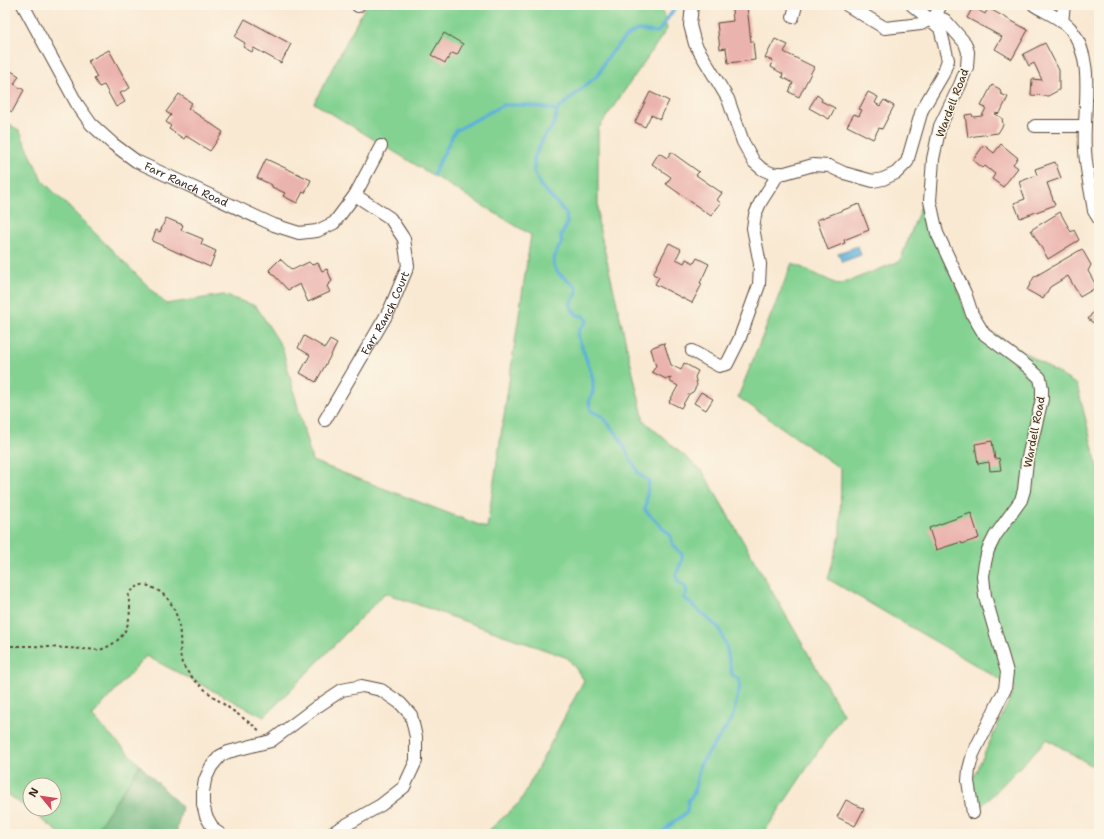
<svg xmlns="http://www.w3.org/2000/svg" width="1104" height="839" font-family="'Shantell Sans',sans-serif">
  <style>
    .green { fill: #83d292; stroke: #5f7e58; fill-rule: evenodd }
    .forest { fill: #6ab47c; stroke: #526f4d }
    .water { fill: #5db1d9; stroke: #4c6e7c }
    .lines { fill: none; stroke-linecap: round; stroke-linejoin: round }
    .stream { stroke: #5db1d9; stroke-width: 3.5 }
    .building { fill: #ebb3ad }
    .minor-casing { stroke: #584739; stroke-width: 14 }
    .path { stroke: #584739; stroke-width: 2; stroke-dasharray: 3 3; stroke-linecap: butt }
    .minor { stroke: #fff; stroke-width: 12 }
    .labels { text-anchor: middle; stroke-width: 3; stroke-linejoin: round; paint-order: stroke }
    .street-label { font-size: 11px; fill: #3b2a1e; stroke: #fcf5e5 }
  </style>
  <rect width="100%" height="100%" fill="#fcf5e5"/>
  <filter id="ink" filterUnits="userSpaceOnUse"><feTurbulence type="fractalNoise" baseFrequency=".025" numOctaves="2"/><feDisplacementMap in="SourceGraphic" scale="8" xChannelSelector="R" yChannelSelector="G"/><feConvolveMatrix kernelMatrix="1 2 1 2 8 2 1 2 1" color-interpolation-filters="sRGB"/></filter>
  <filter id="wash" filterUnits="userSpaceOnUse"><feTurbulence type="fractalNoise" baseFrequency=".012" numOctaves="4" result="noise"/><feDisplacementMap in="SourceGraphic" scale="16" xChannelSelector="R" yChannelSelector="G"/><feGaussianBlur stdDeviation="0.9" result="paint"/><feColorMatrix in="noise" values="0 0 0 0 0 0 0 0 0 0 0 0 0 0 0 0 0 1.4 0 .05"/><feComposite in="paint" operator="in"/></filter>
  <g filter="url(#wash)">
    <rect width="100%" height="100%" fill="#f9e9d3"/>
    <!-- green -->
    <path class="green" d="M366,5H661L667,29L598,129V222L644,421L703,472L843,714L763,834H485L520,802L584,680L568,658L385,593L264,717L146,656L92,716L140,765L94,834H61L5,792V120L20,132L42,180L166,304L223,295L256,306L282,347L312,461L487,528L531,235L314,103ZM30,785H54V809H30Z
      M923,201L934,236L960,295L967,317L1077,385L1099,473V770L1047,739L980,808L966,793L1015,688L828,579L840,535L841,469L738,397L792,263L839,285L900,261Z"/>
    <!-- forest -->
    <path class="forest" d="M140,765L182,807L176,834H94Z"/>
    <!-- water -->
    <path class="water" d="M858,246L861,255L842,262L838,253Z"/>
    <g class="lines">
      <!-- stream -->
      <path class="stream" d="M433,175L455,131L503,105H527L557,110
        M664,830L687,812L688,801L694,793L700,765L732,719L740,686L739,679L732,675L726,645L719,628L684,598L687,592L685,586L678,582L676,575L682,561V554L673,545L670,535L645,510L649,481L639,474L617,434L602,416L591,411L589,401L593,392V378L578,336L579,330L587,321L584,316L577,315L571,308V302L577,293L576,286C556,273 545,266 562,243L561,236L567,224L566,213L540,185L534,171V158L544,137L554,124L557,110L599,74L605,61L624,38L637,30L658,32L677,5"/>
    </g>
    <g id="blocks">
      <!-- building -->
      <path class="building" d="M747,6L751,42L753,41L755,60L728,63L726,48L720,49L717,23L733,21L732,8Z
        M973,7L985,14L988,8L1028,30L1012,59L995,49L1002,37L967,18Z
        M245,19L291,44L281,63L254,48L252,52L243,47L245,43L235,37Z
        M444,33L463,44L457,55L452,53L445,63L431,55Z
        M775,39L788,45L784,52L814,67L799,97L789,92L793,83L782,77L783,74L771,67L773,61L765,58Z
        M1045,43L1059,70V90L1048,96L1031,95L1032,79L1042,80L1034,63L1029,66L1023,54Z
        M109,50L130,88L120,93L125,102L116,107L104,85L99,87L94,79L97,77L88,61Z
        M8,69L19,76L14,84L24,90L12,112L5,108V73Z
        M992,85L1000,89L1001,94L1008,97L1000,113L995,114L1002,118L1003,125L998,133L968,137L965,115L972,114L973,117L982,116L986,108L981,106Z
        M650,92L669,101L660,119L651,115L645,127L635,122Z
        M868,92L878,97L875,103L880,106L884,100L894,106L882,129L879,128L873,139L847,126L854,114L859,116L862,110L859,109Z
        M179,94L192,103L188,108L223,132L210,151L186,136L184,139L169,129L171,126L166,122L171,115L166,112Z
        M817,95L822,99L821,101L835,108L829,119L809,108Z
        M1001,144L1018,158L1013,164L1018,168L1003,187L992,179L995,174L985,166L983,168L973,160L984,145L994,153Z
        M671,152L699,172L696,175L722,193L717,200L721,203L711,216L666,184L671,177L652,164L659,153L667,158Z
        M266,159L311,180L305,193L303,192L297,203L283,196L285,193L272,187V185L257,178Z
        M1055,162L1061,178L1047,183L1055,205L1020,218L1014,203L1025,199L1019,182L1037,175L1035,169Z
        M859,204L869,230L844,240L845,243L828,250L817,220Z
        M1060,212L1071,232L1074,230L1079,240L1048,259L1031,230Z
        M166,218L183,225L181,230L203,239L201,244L216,251L210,267L152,241L156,230L160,232Z
        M669,243L681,249L676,259L684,263L686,259L694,263L697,258L709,264L700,283L702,284L692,303L655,284L659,277L653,274Z
        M1082,249L1091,265L1088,271L1097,287L1080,297L1068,276L1050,287L1043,299L1027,290L1034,277Z
        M280,259L292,270L309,262L312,265L318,263L322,271L327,269L332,281L327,286L330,292L308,302L300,284L288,290L269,270Z
        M1099,304V320L1098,319L1095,324L1088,319Z
        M304,336L325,348L330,340L337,344L316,382L300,373L310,355L298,348Z
        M664,343L671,365L681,370L684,363L698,371L695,377L697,385L693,392L689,394L681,408L669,402L678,386L669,381L671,378L666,379L652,372L656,366L651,349L653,347Z
        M701,392L713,399L706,410L694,403Z
        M992,441L995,459L999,458L1001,470L990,471L989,462L978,464L975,444Z
        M971,513L979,538L962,544L961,542L936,550L929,528Z
        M846,800L864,809L855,826L837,817Z"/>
    </g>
  </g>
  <g filter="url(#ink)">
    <use href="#blocks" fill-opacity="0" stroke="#584739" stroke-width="1"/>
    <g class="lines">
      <defs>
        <g id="minor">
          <path id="s1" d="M23,5L77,104L91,124L113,144L136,161L274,225L299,233L317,231L334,223L355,195L381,146"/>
          <path d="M357,5L358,6"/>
          <path d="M692,5L690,25L695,44L728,99L743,142L754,162L762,169L773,174L785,173L813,165L829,166L844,173L873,181L883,179L896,173L907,162L922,110L943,74L948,60L940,28L912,5"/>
          <path d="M847,5L885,28L921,24L935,16L941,5"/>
          <path d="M1034,5C1045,12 1061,18 1070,28C1097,61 1082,111 1085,150C1086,170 1091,191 1094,211L1099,219"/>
          <path d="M935,16L945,20L965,43L968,52L967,67L960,85L940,126L933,159L930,201L937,233L965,293L972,314L984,334L1028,367L1040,378L1042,388V399L1027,461L1024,490L1021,500L995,536L988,550L985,563L983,576L985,596L1007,672L1005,689L973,754L969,769L968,781L973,813"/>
          <path d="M793,17L796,5"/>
          <path d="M1062,22L1064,5"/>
          <path d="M1035,126H1085"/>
          <path d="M692,351L719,366L727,364L739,340L759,285L760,264L753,228L755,215L760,203L779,173"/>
          <path id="s2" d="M325,420L390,309L408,266L404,239L390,218L355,195"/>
          <path d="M220,834L214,830L206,816L203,804V792L205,780L211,767L220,756L228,752L271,741L315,708L342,690L362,686L381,690L400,703L411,715L416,737V761L404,787L381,805L330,834"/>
        </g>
      </defs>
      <!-- minor casing -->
      <use href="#minor" class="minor-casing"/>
      <!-- path -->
      <path class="path" d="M5,646H32L100,650C122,642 130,629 130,606C129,601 128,598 129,593C139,585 142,582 153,588C172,596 179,616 180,636C181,645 179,655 182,663C184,667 188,673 191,676C209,697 239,713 261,732"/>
      <!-- minor -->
      <use href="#minor" class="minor"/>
    </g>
  </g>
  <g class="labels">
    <!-- street labels -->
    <g class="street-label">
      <text transform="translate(952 103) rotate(-69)" y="4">Wardell Road</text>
      <text dy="4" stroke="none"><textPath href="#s1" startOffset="251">Farr Ranch Road</textPath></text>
      <text dy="4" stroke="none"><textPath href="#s2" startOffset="123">Farr Ranch Court</textPath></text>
      <text transform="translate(1034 432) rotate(-79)" y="4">Wardell Road</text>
    </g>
  </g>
  <!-- margin -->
  <rect width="1104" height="839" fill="none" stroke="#fcf5e5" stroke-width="20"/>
  <!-- north arrow -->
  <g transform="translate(42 797) rotate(299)"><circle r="19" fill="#fcf5e5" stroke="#afa495"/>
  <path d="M0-3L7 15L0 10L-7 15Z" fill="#d1495b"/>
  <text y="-6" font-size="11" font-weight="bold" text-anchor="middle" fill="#3b2a1e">N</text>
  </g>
</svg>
